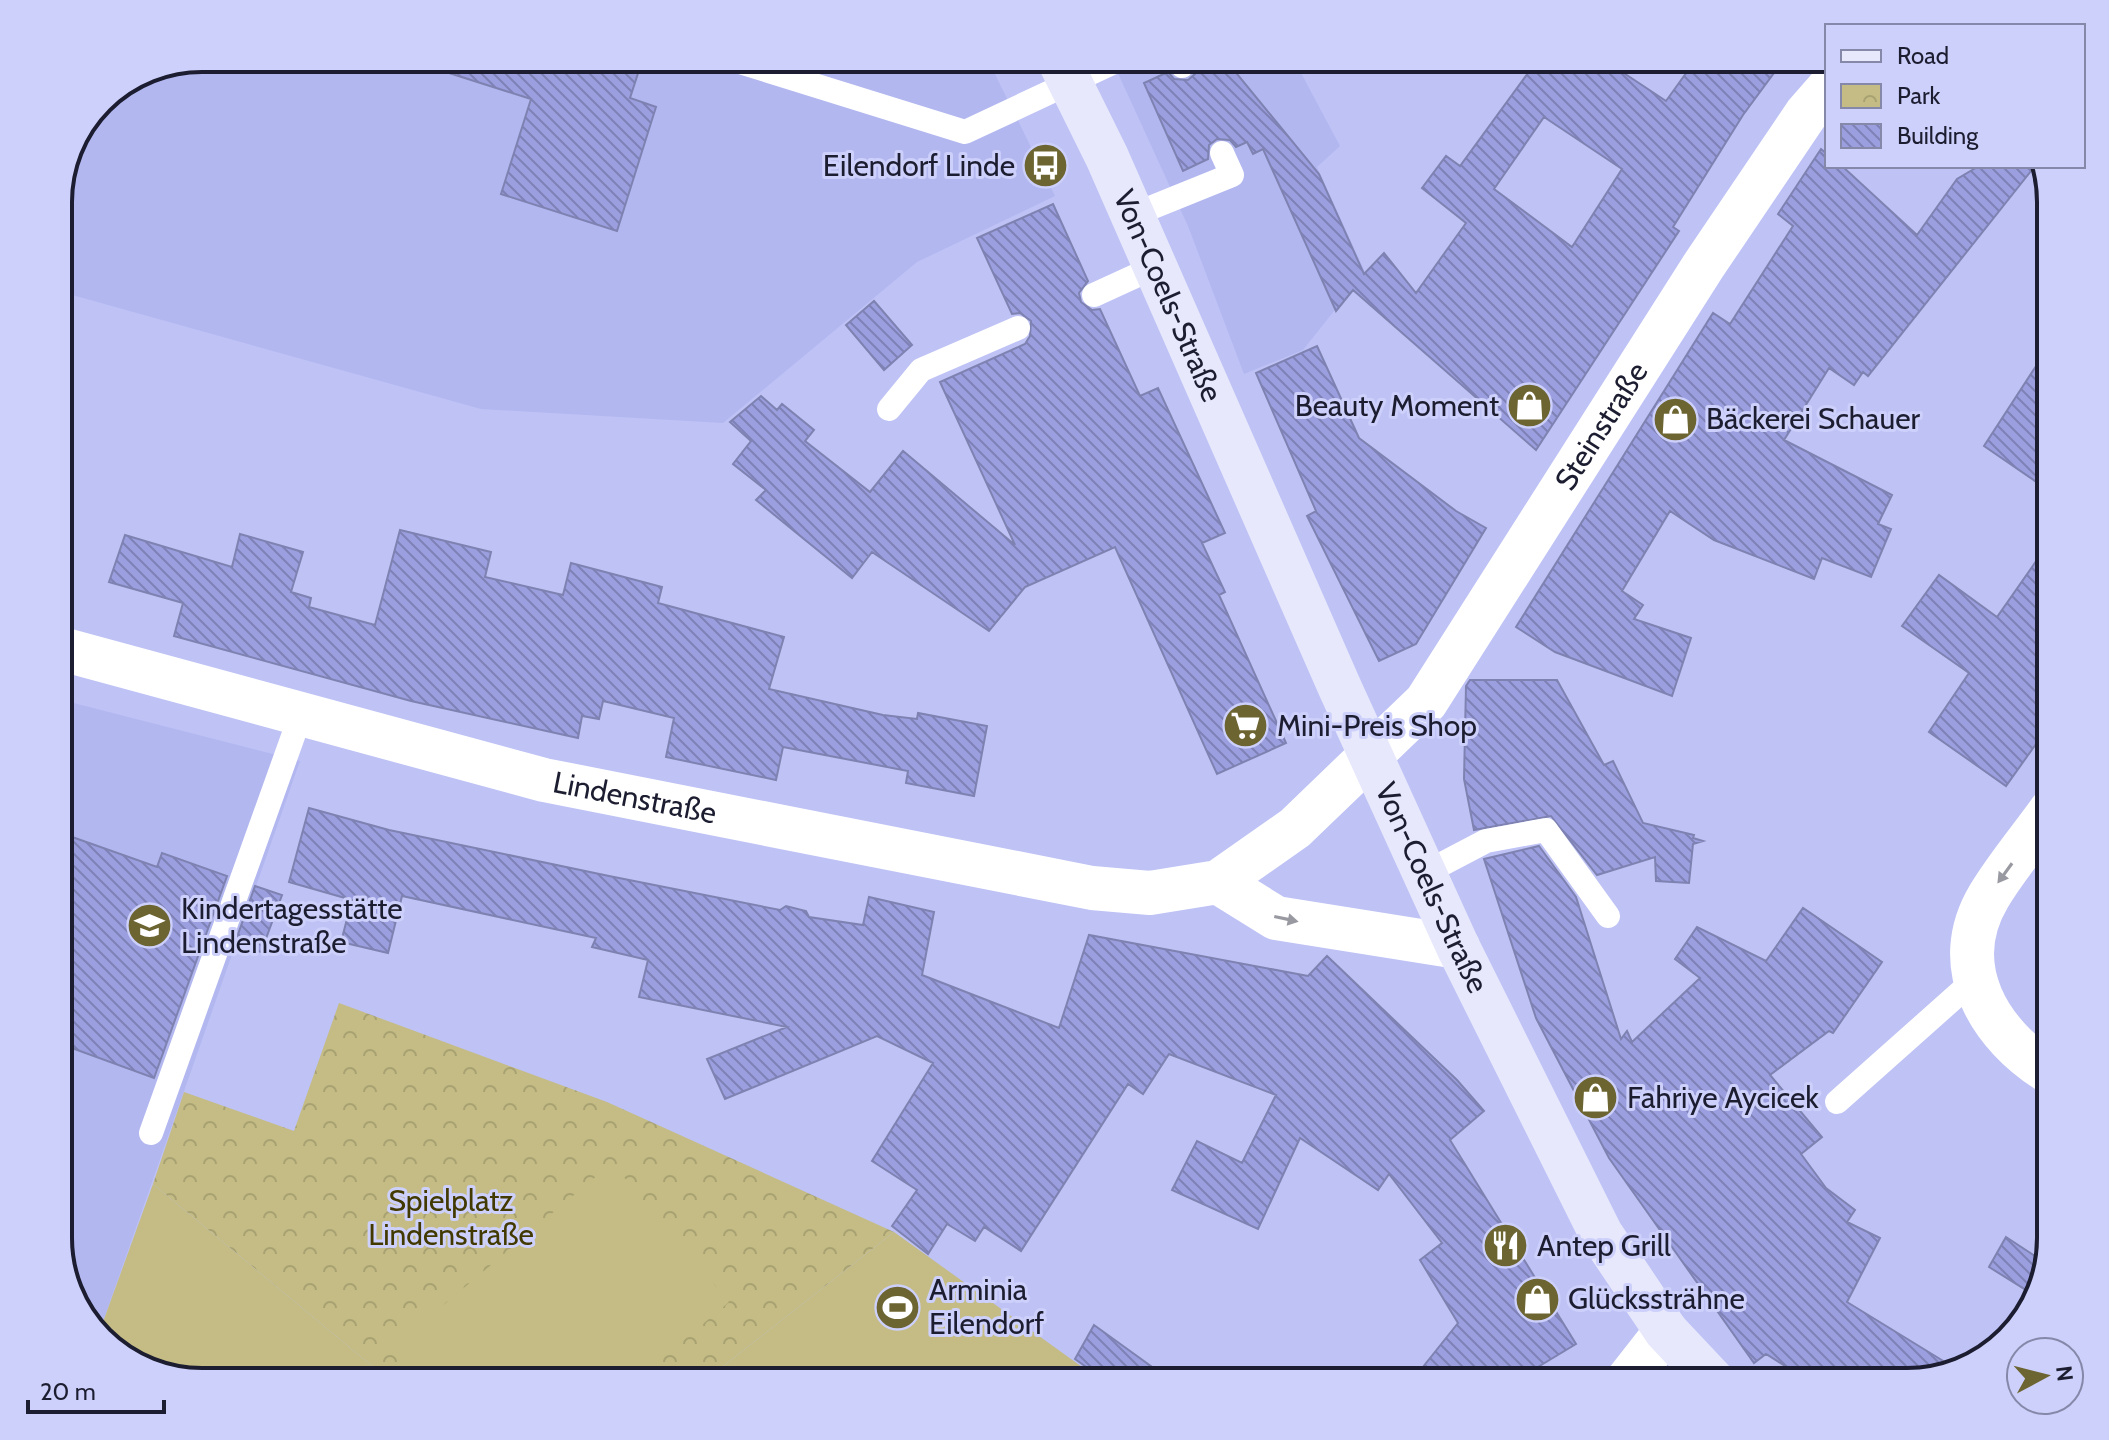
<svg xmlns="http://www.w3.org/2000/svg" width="2109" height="1440" font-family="Cabin,sans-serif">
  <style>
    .built { fill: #b2b7f0 }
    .park { fill: url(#park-crowns) }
    .pitch { fill: #c4bc84 }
    .building { fill: url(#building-back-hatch); stroke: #7e82b1; stroke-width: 2; fill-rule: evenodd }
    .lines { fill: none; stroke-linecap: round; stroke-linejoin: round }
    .lane { stroke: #fff; stroke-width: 24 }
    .street { stroke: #fff; stroke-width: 44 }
    .secondary { stroke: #e7e8fc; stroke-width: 44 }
    .oneway { fill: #9999a2 }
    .labels { text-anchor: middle; stroke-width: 6; stroke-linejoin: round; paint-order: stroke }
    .poi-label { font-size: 30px; fill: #1c1d30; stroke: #cdd0fa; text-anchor: start }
    .street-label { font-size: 30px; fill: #1c1d30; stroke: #cdd0fa }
    .park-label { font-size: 30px; fill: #413900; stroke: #cdd0fa }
    .rim { fill: none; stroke: #1c1d30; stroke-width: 4 }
  </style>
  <defs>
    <pattern id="park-crowns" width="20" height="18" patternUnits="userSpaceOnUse" patternTransform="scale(2)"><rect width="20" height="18" fill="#c4bc84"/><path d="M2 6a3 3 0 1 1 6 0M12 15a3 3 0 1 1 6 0" fill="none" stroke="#a8a172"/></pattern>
    <pattern id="building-back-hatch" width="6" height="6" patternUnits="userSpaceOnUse" patternTransform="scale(2)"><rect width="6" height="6" fill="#9b9fdf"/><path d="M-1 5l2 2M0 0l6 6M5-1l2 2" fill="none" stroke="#7e81b5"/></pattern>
  </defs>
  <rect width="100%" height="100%" fill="#bec2f5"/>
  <!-- built -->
  <path class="built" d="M202,58H987L1055,196L917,262L723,423L481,409L58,291V196L100,100L147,69Z
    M1111,58H1293L1340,146L1317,167L1365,272L1303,350L1244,374L1188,226Z
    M58,699L300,761L99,1333L77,1310L58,1247Z"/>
  <!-- park -->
  <path class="park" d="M339,1003L607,1102L894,1232L703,1382H385L372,1366L153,1184L184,1092L294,1131Z"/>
  <!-- pitch -->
  <path class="pitch" d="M612,1163L729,1302L634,1382H417L390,1350Z
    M153,1184L372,1366L385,1382H202L121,1358L99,1333Z
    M894,1232L1103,1382H703Z"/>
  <!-- building -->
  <path class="building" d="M428,58H643L630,98L656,107L617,231L501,194L531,99L427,66Z
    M1199,58H1224L1319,174L1364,274L1384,253L1416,293L1466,223L1422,188L1446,156L1460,166L1539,58H1601L1666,101L1697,58H1785L1743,115L1673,227L1679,231L1536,450L1353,290L1336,311L1263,149L1253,154L1247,142L1236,147L1230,140L1217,139L1209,145L1208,159L1183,171L1144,83L1168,72L1174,79L1188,80L1195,74L1196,60ZM1544,117L1622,169L1572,247L1494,189Z
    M1821,149L1827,154V166H1842L1917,235L1957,179L1979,166H2035L1868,376L1863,372L1854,385L1829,368L1784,440L1892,495L1878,524L1891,529L1871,577L1822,558L1814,579L1714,540L1670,511L1622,591L1643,605L1634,619L1691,638L1672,696L1555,652L1516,627L1713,313L1730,324L1793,226L1778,214Z
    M1053,204L1088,281L1079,293L1081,302L1092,310L1100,309L1140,396L1158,388L1225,533L1202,543L1225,592L1219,595L1286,743L1217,774L1115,547L1025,587L989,631L872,552L852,578L756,500L766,490L733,464L751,441L730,422L761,396L777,410L782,404L814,430L805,441L870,492L903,451L1015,545L940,382L1025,344L1030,336L1031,321L1020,313L1012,314L977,238Z
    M874,301L912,345L884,370L846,325Z
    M2051,343V492L1984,446Z
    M1317,346L1359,438L1456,511L1486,528L1416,644L1379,661L1307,516L1316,511L1256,373Z
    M400,530L491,552L485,577L563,595L571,563L662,587L658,603L784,637L769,689L883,715L917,719L918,713L987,726L974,796L906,783L908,771L783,747L776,780L666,757L674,718L603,701L599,719L582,716L578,738L411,701L174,636L183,603L109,582L125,535L232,567L240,534L303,552L291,592L311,598L309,607L375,625Z
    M2051,540V723L2006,786L1929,732L1969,673L1902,626L1939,575L1997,617Z
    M1470,680H1557L1604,765L1613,761L1643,823L1694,835L1693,838L1703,841L1693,844L1689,883L1656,881L1655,857L1597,875L1551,816L1474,830L1464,779L1466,686Z
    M309,808L389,830L609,876L780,910L786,906L806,911L809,917L863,925L869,897L934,912L922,975L1059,1028L1089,935L1308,976L1327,956L1457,1080L1484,1111L1450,1140L1576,1344L1513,1382H1411L1458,1323L1420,1260L1442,1243L1389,1174L1378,1190L1300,1138L1258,1229L1172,1190L1197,1141L1242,1163L1276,1095L1169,1054L1143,1094L1128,1084L1021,1251L984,1227L975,1241L947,1224L928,1254L892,1226L917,1190L872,1161L933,1063L877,1036L725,1099L707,1059L787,1027L639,997L648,960L592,947L596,938L402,896L388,953L341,942L352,900L289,882Z
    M58,832L157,867L162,853L227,876L154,1078L58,1043Z
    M1539,846L1576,897L1621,1039L1627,1031L1632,1042L1700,978L1675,959L1697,927L1766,961L1803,908L1882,962L1833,1033L1829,1031L1770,1075L1822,1137L1801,1154L1826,1188L1855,1210L1847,1222L1880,1238L1847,1302L1958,1370L1908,1382H1811L1766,1354L1754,1363L1609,1158L1536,1018L1484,859Z
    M255,886L282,895L261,952L235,943Z
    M2006,1237L2044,1262L2034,1295L1989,1267Z
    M1094,1325L1173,1382H1107L1075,1359Z"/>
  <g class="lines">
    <!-- lane -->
    <path class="lane" d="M727,58L965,132L1123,58
      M1178,58L1182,66
      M1133,215L1232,175L1222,153
      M1094,295L1155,267
      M889,409L921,370L1018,328
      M1425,873L1486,841L1546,830L1608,916
      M1837,1102L1973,981
      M151,1133L301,714"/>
    <!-- street -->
    <g class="street">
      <path id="s1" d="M58,648L544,780L1092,888L1150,893L1218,882L1295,828L1426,702L1704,265L1806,114L1827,90"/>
      <path d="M2051,810C2031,838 2007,866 1989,896C1947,966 1989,1035 2051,1073"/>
      <path d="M1218,882L1276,918L1458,947"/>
      <path d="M1626,1382L1666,1331"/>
    </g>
    <!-- secondary -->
    <path class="secondary" id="s2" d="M1058,58L1107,157L1340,688L1458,947L1601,1234L1666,1331L1714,1382"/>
  </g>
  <!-- one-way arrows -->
  <defs><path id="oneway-solid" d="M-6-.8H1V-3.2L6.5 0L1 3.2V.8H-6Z" transform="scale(2)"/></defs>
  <g class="oneway">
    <use href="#oneway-solid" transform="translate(2005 873) rotate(126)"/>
    <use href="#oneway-solid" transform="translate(1286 919) rotate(12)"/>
  </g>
  <!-- icons -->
  <defs>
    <symbol id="bus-disc" viewBox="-11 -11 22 22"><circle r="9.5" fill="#6c6431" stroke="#cdd0fa"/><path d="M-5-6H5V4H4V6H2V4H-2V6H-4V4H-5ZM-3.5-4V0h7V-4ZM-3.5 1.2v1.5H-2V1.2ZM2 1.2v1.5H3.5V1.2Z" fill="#fff"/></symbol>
    <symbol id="shop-disc" viewBox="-11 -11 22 22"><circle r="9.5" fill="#6c6431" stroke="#cdd0fa"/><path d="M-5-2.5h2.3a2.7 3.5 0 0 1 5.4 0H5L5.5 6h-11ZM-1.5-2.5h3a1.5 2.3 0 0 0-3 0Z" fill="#fff"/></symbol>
    <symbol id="supermarket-disc" viewBox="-11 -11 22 22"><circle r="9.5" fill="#6c6431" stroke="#cdd0fa"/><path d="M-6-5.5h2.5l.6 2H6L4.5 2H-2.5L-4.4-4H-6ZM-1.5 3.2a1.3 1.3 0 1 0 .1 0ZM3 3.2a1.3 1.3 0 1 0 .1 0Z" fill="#fff"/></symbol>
    <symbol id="school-disc" viewBox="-11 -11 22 22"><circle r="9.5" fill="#6c6431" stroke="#cdd0fa"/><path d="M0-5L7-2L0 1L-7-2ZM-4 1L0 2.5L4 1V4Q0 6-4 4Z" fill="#fff"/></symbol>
    <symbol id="restaurant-disc" viewBox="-11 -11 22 22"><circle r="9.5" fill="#6c6431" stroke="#cdd0fa"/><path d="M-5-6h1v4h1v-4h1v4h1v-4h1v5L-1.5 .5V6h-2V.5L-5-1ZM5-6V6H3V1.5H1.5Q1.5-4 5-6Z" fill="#fff"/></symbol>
    <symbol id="stadium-disc" viewBox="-11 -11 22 22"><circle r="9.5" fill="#6c6431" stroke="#cdd0fa"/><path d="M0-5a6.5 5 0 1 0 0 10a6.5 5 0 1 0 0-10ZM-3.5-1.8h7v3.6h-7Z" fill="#fff"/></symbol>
  </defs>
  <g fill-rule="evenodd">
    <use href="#bus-disc" x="1020" y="140" width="51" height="51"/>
    <use href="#shop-disc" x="1504" y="380" width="51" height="51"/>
    <use href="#shop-disc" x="1650" y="394" width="51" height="51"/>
    <use href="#supermarket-disc" x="1220" y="700" width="51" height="51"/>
    <use href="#school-disc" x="124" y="900" width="51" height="51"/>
    <use href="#shop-disc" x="1570" y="1072" width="51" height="51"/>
    <use href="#restaurant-disc" x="1480" y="1220" width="51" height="51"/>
    <use href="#shop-disc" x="1512" y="1274" width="51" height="51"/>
    <use href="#stadium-disc" x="872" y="1282" width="51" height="51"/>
  </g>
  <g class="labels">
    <!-- poi labels -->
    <g class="poi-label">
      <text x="1015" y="176" text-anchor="end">Eilendorf Linde</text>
      <text x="1499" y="416" text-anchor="end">Beauty Moment</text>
      <text x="1706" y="429">Bäckerei Schauer</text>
      <text x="1277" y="736">Mini-Preis Shop</text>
      <text x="181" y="919">Kindertagesstätte<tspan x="181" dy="34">Lindenstraße</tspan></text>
      <text x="1627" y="1108">Fahriye Aycicek</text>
      <text x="1537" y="1256">Antep Grill</text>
      <text x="929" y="1300">Arminia<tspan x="929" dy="34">Eilendorf</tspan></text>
      <text x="1568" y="1309">Glückssträhne</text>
    </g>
    <!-- street labels -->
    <g class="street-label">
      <text dy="10" stroke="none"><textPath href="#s2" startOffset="262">Von-Coels-Straße</textPath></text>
      <text dy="10" stroke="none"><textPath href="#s1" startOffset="1792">Steinstraße</textPath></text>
      <text dy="10" stroke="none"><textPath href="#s1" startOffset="596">Lindenstraße</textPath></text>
      <text dy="10" stroke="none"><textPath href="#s2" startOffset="910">Von-Coels-Straße</textPath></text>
    </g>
    <!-- park labels -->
    <g class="park-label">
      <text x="451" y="1211">Spielplatz<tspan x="451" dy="34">Lindenstraße</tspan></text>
    </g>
  </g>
  <!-- crop -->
  <path d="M0 0H2109V1440H0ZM202 72H1907A130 130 0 0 1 2037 202V1238A130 130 0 0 1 1907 1368H202A130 130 0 0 1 72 1238V202A130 130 0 0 1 202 72Z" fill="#cdd0fa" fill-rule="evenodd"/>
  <path class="rim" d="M202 72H1907A130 130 0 0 1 2037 202V1238A130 130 0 0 1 1907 1368H202A130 130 0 0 1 72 1238V202A130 130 0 0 1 202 72Z"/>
  <!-- legend -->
  <rect x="1825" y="24" width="260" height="144" fill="#cdd0fa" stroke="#8688a9" stroke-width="2"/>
  <rect x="1841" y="50" width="40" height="12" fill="#e7e8fc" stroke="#8688a9" stroke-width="2"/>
  <text x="1897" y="64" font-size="24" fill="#1c1d30">Road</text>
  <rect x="1841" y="84" width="40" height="24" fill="url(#park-crowns)" stroke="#8688a9" stroke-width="2"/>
  <text x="1897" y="104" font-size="24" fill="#1c1d30">Park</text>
  <rect x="1841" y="124" width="40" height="24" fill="url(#building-back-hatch)" stroke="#8688a9" stroke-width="2"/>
  <text x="1897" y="144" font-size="24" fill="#1c1d30">Building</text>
  <!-- north arrow -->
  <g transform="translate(2045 1376) rotate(83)"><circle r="38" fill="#cdd0fa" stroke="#8688a9" stroke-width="2"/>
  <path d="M0-6L14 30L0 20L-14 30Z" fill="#6c6431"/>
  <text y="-12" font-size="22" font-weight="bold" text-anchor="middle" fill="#1c1d30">N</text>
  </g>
  <!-- scale -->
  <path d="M28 1400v12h136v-12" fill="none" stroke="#1c1d30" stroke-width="4"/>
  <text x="40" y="1400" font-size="24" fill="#1c1d30" stroke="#cdd0fa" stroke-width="6" paint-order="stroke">20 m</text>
</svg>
